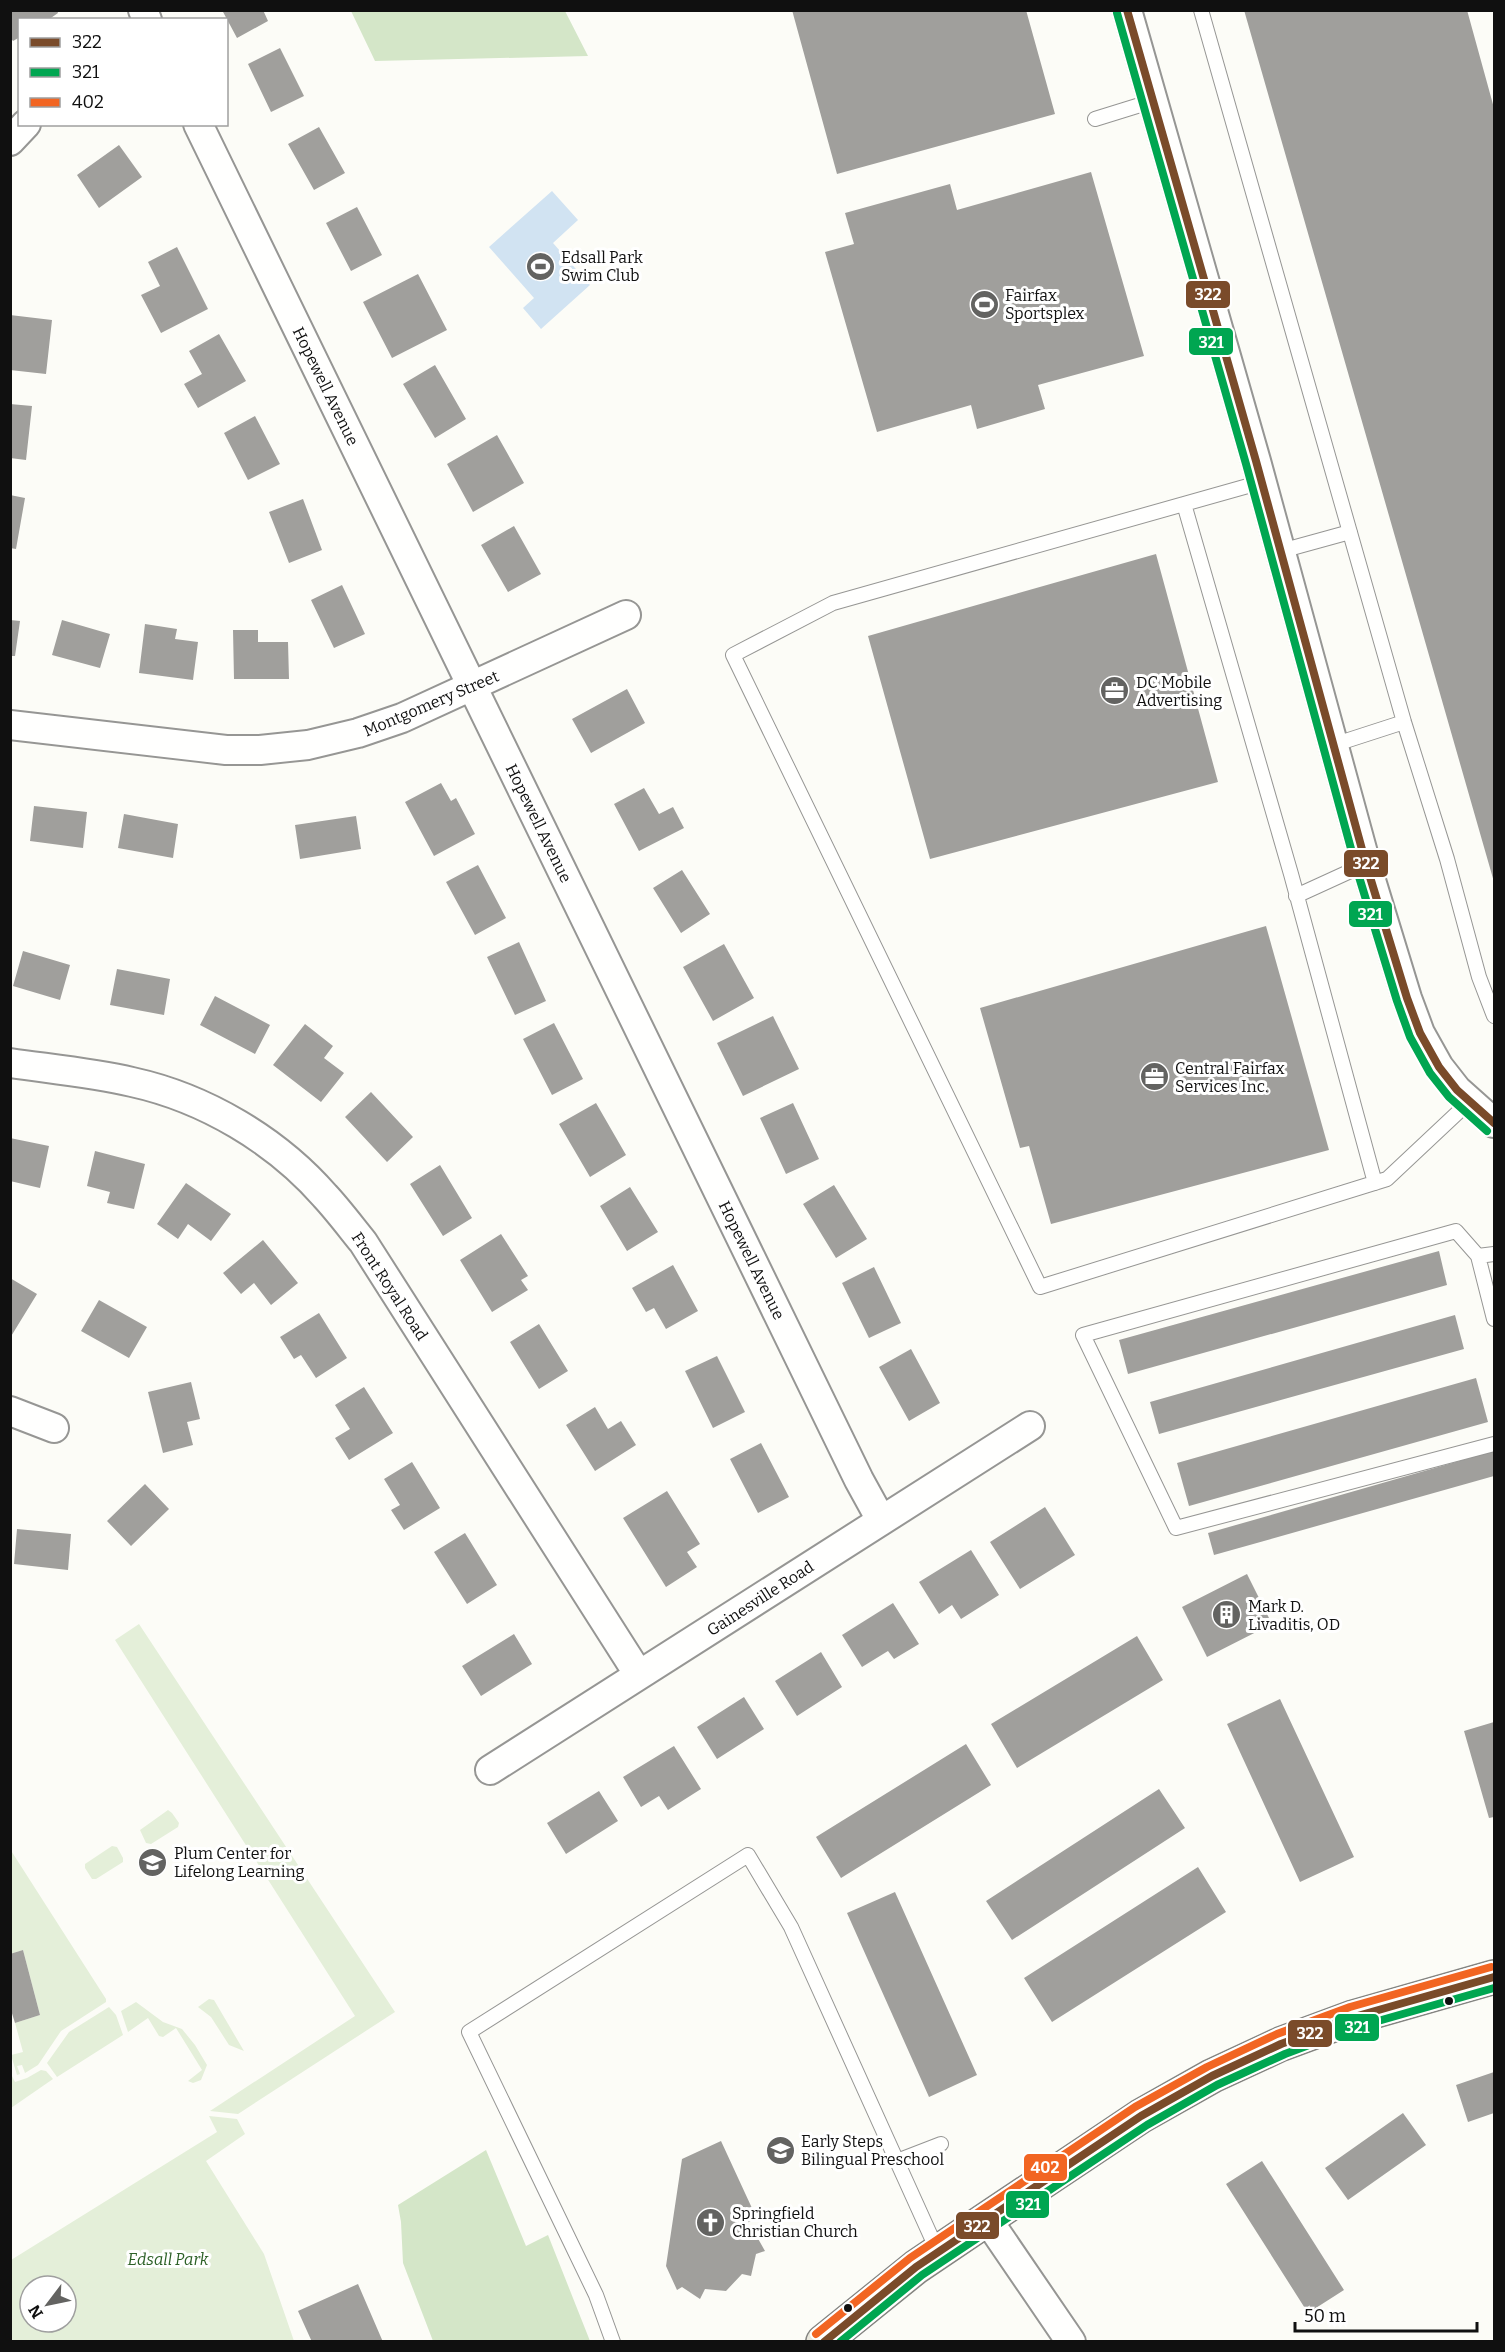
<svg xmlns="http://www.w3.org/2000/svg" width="1505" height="2352" font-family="Bitter,serif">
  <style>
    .green { fill: #e4efd9; fill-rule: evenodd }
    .forest { fill: #d4e6c8 }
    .water { fill: #d1e3f2 }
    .building { fill: #a09f9c }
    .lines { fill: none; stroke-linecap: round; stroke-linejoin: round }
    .service-casing { stroke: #969694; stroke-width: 16 }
    .minor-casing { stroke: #969694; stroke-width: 32 }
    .primary-casing { stroke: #848481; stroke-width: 36 }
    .service { stroke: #fffffe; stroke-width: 14 }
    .minor { stroke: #fffffe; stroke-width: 28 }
    .primary { stroke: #eae8dd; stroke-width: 33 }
    .bus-1-casing { stroke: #fff; stroke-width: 12 }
    .bus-2-casing { stroke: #fff; stroke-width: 12 }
    .bus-3-casing { stroke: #fff; stroke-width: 12 }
    .bus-1 { stroke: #7a4b2a; stroke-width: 8 }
    .bus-2 { stroke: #00a651; stroke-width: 8 }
    .bus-3 { stroke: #f26522; stroke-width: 8 }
    .bus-dot { fill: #101010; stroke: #fff; stroke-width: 2 }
    .labels { text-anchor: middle; stroke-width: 6; stroke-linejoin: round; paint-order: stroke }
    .poi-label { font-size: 16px; fill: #101010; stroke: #fff; text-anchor: start }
    .street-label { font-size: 16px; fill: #101010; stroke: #fff }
    .park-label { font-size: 16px; font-style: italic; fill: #2d6127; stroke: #fff }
    .line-badge { stroke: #fff; stroke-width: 2 }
    .badge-label { font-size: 16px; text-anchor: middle; font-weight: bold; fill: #fff }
  </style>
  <rect width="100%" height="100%" fill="#fcfcf7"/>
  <!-- green -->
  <path class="green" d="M139,1624L395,2012L238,2114L210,2111L355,2016L115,1640Z
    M168,1810L172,1813L179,1823L178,1827L151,1844L146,1843L140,1830Z
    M112,1846L117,1847L123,1858V1862L96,1879H92L85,1868V1864Z
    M10,1849L106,1999V2002L61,2031L38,2065L25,2073L22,2065L17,2066L20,2074L17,2075L11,2055L23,2052L15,2023L40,2015L23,1950L11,1954Z
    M209,1999L214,2000L244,2051L229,2045L211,2017L198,2007Z
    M136,2002L163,2022L182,2029L195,2045L207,2065L201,2080L193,2083L188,2081L202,2070L176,2028L163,2037L159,2036L148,2018L128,2032L121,2011Z
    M109,2007L116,2015L123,2035L57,2077L47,2063L69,2032Z
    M41,2070L46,2071L53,2079L11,2108V2074L15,2082L27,2078Z
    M209,2116L237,2119L245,2134L206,2161L264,2254L294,2341H11V2260L217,2132ZM30,2286H66V2322H30Z"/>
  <!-- forest -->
  <path class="forest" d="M351,11H565L588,56L375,61Z
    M486,2150L526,2246L548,2235L590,2341H433L403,2263L401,2222L398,2205Z"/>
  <!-- water -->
  <path class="water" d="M552,191L578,220L553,243L590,285L541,329L523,308L534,298L489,247Z"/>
  <!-- building -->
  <path class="building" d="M10,10H57L58,13L48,20H20V37L13,41L10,37Z
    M222,10H263L268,21L237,38Z
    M792,10H1026L1055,114L837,174Z
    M1244,10H1467L1494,108V882Z
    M280,48L304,96L271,112L248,64Z
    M319,127L345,173L314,190L288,144Z
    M119,145L142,177L99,208L77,175Z
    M1091,172L1144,356L1038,385L1045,409L977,429L971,405L877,432L825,252L854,244L845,213L950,184L957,210Z
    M357,207L382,255L351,271L326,223Z
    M177,247L208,309L161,333L141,295L160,286L148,262Z
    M418,274L447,330L392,358L363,302Z
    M10,315L52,320L46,374L10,370Z
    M219,334L246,381L198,408L184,384L202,374L189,351Z
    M435,365L466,419L435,438L403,384Z
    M10,404L32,406L26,460L10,458Z
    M255,416L280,464L248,480L224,433Z
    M497,435L524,483L473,512L447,464Z
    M10,495L25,498L16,549L10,548Z
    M303,499L322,550L289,563L269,512Z
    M514,526L541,574L508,592L481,545Z
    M1156,554L1218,782L930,859L868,636Z
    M342,585L365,634L334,648L311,600Z
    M10,620L20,621L15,656H10Z
    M62,620L110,634L100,668L52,655Z
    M145,624L177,629L175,639L198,642L193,680L139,673Z
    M233,630H258V642H288L289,679H234Z
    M627,689L645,723L591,753L572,719Z
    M441,783L451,801L456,798L475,834L434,856L405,802Z
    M644,788L659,814L673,807L684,828L639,851L614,804Z
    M34,806L87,812L83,848L30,841Z
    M124,814L178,824L173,858L118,848Z
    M356,816L361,849L300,859L295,825Z
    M478,865L506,918L475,935L446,882Z
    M682,870L710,914L681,933L653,888Z
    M1266,926L1329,1150L1051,1224L1029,1146L1020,1148L980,1008Z
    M519,942L546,1001L515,1015L487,957Z
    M724,944L754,998L713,1021L683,967Z
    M23,951L70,965L60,1000L13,986Z
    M117,969L170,979L164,1015L110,1005Z
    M215,996L270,1025L255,1054L200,1025Z
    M773,1016L799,1069L743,1096L717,1043Z
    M554,1023L583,1079L552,1095L523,1039Z
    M305,1024L333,1046L324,1058L344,1073L321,1102L273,1065Z
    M371,1092L413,1137L387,1162L345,1117Z
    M596,1103L626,1155L590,1177L559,1124Z
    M793,1103L819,1159L786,1174L760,1118Z
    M10,1138L49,1146L40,1188L10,1181Z
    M95,1151L145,1164L134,1209L107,1203L110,1192L87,1186Z
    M440,1165L472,1218L443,1236L410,1184Z
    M186,1183L231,1214L211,1241L188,1224L178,1239L157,1224Z
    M834,1185L867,1239L836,1258L803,1204Z
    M630,1187L658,1232L627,1251L600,1206Z
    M501,1234L528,1276L521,1280L528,1290L492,1312L460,1260Z
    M263,1240L298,1283L271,1305L254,1283L241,1294L223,1273Z
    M1439,1251L1447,1285L1128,1374L1119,1340Z
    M673,1265L698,1311L666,1329L654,1308L646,1312L632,1288Z
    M874,1267L901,1323L869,1338L842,1283Z
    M10,1278L37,1294L10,1338Z
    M99,1300L147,1327L129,1358L81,1331Z
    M319,1313L347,1358L316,1378L301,1355L294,1359L280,1337Z
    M1455,1315L1464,1349L1159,1434L1150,1402Z
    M539,1324L568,1371L539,1389L510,1342Z
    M911,1349L940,1403L909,1421L879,1367Z
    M717,1356L745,1412L713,1428L685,1371Z
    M1476,1378L1488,1422L1189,1506L1177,1463Z
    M191,1382L200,1419L187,1422L193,1445L163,1453L148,1392Z
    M364,1387L393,1433L349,1460L335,1438L350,1429L335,1405Z
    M595,1407L608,1429L621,1421L636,1445L595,1471L566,1425Z
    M761,1443L789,1497L758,1513L730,1459Z
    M1494,1451V1476L1214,1555L1208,1533Z
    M412,1462L440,1508L404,1530L391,1510L400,1505L384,1479Z
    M145,1484L169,1509L131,1546L107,1521Z
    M667,1491L700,1544L687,1552L697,1567L666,1587L623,1518Z
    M1045,1507L1075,1555L1020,1589L990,1542Z
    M17,1529L71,1534L68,1570L14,1564Z
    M465,1533L497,1585L467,1604L434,1552Z
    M971,1550L999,1595L961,1619L952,1605L939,1614L919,1582Z
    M1247,1574L1272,1624L1207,1657L1182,1607Z
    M893,1603L919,1644L894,1659L888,1651L862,1667L842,1635Z
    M514,1634L532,1664L481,1696L462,1666Z
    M1137,1636L1163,1680L1017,1768L991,1724Z
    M821,1652L842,1687L797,1716L775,1681Z
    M744,1697L764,1729L717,1759L697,1727Z
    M1280,1699L1354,1857L1300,1882L1227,1724Z
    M1494,1722V1817L1489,1818L1464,1731Z
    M966,1744L991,1785L841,1878L816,1837Z
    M674,1746L701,1789L668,1810L659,1796L641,1807L623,1777Z
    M1159,1789L1185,1828L1012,1940L986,1901Z
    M599,1791L618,1821L566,1854L547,1823Z
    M1198,1867L1226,1912L1052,2022L1024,1978Z
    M895,1892L977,2075L929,2097L847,1913Z
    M23,1950L40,2015L15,2023L10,2007V1954Z
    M1494,2072V2113L1468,2122L1456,2085Z
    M1403,2113L1426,2145L1348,2200L1325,2168Z
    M721,2141L757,2219L744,2224L752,2228L765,2251L756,2254L751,2276L742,2274L726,2291L705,2289L700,2299L682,2287L677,2290L666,2266L682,2159Z
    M1262,2161L1344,2290L1308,2313L1226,2184Z
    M358,2284L383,2342H312L298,2311Z"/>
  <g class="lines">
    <defs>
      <path id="service" d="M1201,10L1404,722L1447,859L1479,977L1494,1016
        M1095,119L1153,101
        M1262,482L833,603L733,655L1040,1287L1387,1179L1469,1102
        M1184,504L1291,874L1375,1183
        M1281,551L1350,532
        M1333,745L1404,722
        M1296,896L1366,864
        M1478,1256L1494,1254
        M1494,1319L1478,1256L1456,1231L1083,1335L1176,1528L1494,1444
        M897,2161L941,2144
        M613,2342L596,2295L469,2032L748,1855L791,1927L938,2252"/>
      <path id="minor" d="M143,10L147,20
        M1127,10L1256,461L1366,864L1407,998L1420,1033L1439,1067L1457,1090L1494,1123
        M198,124L859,1480L881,1520
        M10,141L26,124
        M10,725L226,750H260L308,745L358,733L402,718L626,615
        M10,1063C51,1069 92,1073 132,1082C205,1098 276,1140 325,1196C338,1210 350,1226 363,1242L639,1675
        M10,1411L54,1428
        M490,1770L1030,1426
        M987,2219L1071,2342"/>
      <path id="primary" d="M823,2342L916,2267L987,2219L1141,2116L1212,2076L1281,2044L1354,2017L1494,1977"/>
    </defs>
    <!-- service casing -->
    <use href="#service" class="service-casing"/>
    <!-- minor casing -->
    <use href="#minor" class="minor-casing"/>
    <!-- primary casing -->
    <use href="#primary" class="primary-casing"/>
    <!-- service -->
    <use href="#service" class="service"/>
    <!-- minor -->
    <use href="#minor" class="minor"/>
    <!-- primary -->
    <use href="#primary" class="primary"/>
    <defs>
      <path id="bus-1" d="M1127,10L1256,461L1366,864L1407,998L1420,1033L1439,1067L1457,1090L1494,1123
        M824,2342L916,2267L1141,2116L1212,2076L1281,2044L1354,2017L1494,1977"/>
      <path id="bus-2" d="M1117,13L1246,464L1356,867L1397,1001L1410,1037L1430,1073L1449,1097L1487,1131
        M840,2342L922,2275L1147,2125L1217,2085L1285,2054L1357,2027L1494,1988"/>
      <path id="bus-3" d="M816,2334L910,2258L1135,2107L1207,2067L1277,2034L1350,2007L1491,1967"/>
    </defs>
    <!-- bus-1 casing -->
    <use href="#bus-1" class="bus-1-casing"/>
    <!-- bus-2 casing -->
    <use href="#bus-2" class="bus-2-casing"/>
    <!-- bus-3 casing -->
    <use href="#bus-3" class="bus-3-casing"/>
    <!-- bus-1 -->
    <use href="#bus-1" class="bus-1"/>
    <!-- bus-2 -->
    <use href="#bus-2" class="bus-2"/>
    <!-- bus-3 -->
    <use href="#bus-3" class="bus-3"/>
  </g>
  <!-- icons -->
  <defs>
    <symbol id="stadium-disc" viewBox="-11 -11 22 22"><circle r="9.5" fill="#636361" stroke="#fff"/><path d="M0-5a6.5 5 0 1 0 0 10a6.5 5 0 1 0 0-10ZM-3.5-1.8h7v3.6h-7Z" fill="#fff"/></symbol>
    <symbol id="office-disc" viewBox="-11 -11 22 22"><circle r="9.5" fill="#636361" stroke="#fff"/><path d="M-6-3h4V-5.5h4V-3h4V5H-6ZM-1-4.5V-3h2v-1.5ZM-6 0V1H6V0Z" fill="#fff"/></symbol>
    <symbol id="building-disc" viewBox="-11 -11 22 22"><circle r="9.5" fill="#636361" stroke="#fff"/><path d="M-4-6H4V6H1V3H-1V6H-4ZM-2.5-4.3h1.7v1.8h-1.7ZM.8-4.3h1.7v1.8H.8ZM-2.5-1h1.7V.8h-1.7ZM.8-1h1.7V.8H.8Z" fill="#fff"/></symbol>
    <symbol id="school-disc" viewBox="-11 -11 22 22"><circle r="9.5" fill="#636361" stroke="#fff"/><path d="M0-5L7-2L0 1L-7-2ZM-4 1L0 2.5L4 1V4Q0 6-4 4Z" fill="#fff"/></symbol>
    <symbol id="church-disc" viewBox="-11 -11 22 22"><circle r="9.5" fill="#636361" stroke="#fff"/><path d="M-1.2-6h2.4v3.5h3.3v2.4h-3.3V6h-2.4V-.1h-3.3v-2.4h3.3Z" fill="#fff"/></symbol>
  </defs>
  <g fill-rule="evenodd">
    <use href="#stadium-disc" x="524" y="250" width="33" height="33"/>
    <use href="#stadium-disc" x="968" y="288" width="33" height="33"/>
    <use href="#office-disc" x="1098" y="674" width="33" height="33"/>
    <use href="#office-disc" x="1138" y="1060" width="33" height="33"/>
    <use href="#building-disc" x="1210" y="1598" width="33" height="33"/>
    <use href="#school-disc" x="136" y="1846" width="33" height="33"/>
    <use href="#school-disc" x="764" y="2134" width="33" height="33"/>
    <use href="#church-disc" x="694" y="2206" width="33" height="33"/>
  </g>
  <!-- markers -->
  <g class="bus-dot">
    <circle cx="1449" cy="2001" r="5"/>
    <circle cx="848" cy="2308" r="5"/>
  </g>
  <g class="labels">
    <!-- poi labels -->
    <g class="poi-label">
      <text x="561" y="263">Edsall Park<tspan x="561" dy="18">Swim Club</tspan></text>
      <text x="1005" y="301">Fairfax<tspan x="1005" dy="18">Sportsplex</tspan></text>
      <text x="1136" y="688">DC Mobile<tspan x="1136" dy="18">Advertising</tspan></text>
      <text x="1175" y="1074">Central Fairfax<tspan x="1175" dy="18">Services Inc.</tspan></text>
      <text x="1248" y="1612">Mark D.<tspan x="1248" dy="18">Livaditis, OD</tspan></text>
      <text x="174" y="1859">Plum Center for<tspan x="174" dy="18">Lifelong Learning</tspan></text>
      <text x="801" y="2147">Early Steps<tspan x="801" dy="18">Bilingual Preschool</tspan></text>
      <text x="732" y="2219">Springfield<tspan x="732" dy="18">Christian Church</tspan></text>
    </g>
    <!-- street labels -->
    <g class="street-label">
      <text transform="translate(326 386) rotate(64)" y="6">Hopewell Avenue</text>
      <text transform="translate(431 703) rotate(-23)" y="6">Montgomery Street</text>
      <text transform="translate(539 823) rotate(64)" y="6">Hopewell Avenue</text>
      <text transform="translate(752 1260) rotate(64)" y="6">Hopewell Avenue</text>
      <text transform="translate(390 1286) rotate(57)" y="6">Front Royal Road</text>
      <text transform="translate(760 1598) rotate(-33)" y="6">Gainesville Road</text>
    </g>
    <!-- park labels -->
    <g class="park-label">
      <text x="168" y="2265">Edsall Park</text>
    </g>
  </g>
  <g class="line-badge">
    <rect x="1185" y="280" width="46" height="29" rx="6" fill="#7a4b2a"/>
    <rect x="1188" y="327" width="46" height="29" rx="6" fill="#00a651"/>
    <rect x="1343" y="849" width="46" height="29" rx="6" fill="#7a4b2a"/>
    <rect x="1348" y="900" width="45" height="28" rx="6" fill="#00a651"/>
    <rect x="1334" y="2013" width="46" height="29" rx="6" fill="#00a651"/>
    <rect x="1287" y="2019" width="46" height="29" rx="6" fill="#7a4b2a"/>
    <rect x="1023" y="2153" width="45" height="29" rx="6" fill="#f26522"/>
    <rect x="1005" y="2190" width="45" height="29" rx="6" fill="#00a651"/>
    <rect x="955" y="2211" width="45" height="29" rx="6" fill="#7a4b2a"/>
  </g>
  <g class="badge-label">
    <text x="1208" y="300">322</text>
    <text x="1211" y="348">321</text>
    <text x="1366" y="869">322</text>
    <text x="1370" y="920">321</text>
    <text x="1357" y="2033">321</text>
    <text x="1310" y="2039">322</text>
    <text x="1045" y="2173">402</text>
    <text x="1028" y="2210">321</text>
    <text x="977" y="2232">322</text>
  </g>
  <!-- border -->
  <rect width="1505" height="2352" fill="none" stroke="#101010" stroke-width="24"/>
  <!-- legend -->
  <rect x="18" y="18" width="210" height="108" fill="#ffffff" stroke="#9f9f9f" stroke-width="1.5"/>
  <rect x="30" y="38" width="30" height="9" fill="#7a4b2a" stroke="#9f9f9f" stroke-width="1.5"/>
  <text x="72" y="48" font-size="18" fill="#101010">322</text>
  <rect x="30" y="68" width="30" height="9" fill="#00a651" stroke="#9f9f9f" stroke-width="1.5"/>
  <text x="72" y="78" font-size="18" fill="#101010">321</text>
  <rect x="30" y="98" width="30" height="9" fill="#f26522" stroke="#9f9f9f" stroke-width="1.5"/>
  <text x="72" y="108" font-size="18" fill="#101010">402</text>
  <!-- north arrow -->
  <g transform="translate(48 2304) rotate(238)"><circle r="28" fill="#ffffff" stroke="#9f9f9f" stroke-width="1.5"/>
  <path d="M0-4.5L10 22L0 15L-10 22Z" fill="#636361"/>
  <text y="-9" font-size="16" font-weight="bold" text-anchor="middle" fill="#101010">N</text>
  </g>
  <!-- scale -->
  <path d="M1295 2322v9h182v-9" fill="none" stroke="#101010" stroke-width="3"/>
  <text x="1304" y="2322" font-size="18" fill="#101010" stroke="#ffffff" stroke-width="4.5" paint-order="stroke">50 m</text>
</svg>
